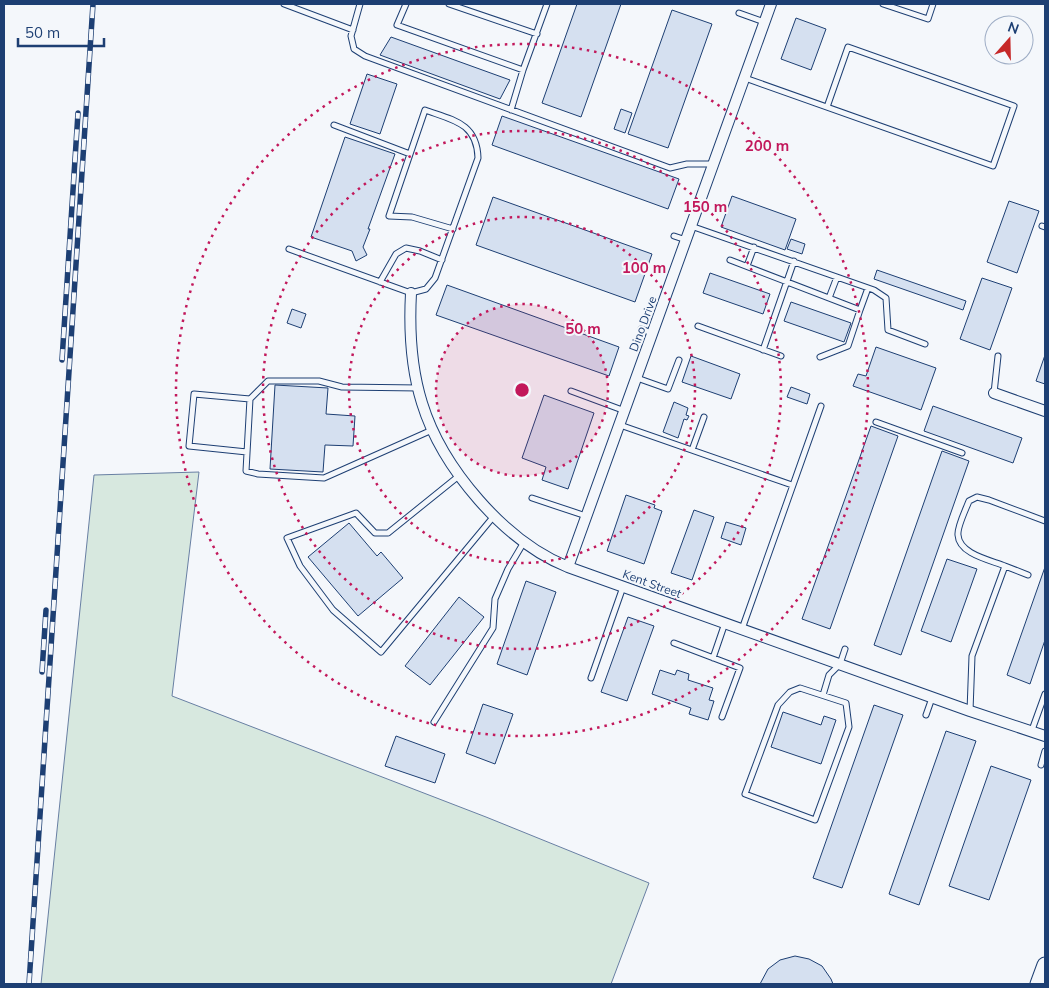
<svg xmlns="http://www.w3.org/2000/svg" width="1049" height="988" font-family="Mulish,sans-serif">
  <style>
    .green { fill: #d7e8df; stroke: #687fa3 }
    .building { fill: #d5e0f0; stroke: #1d3f73 }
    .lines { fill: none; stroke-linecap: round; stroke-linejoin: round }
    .lane-casing { stroke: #1d3f73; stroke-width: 7 }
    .street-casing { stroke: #1d3f73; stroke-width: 12 }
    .secondary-casing { stroke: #1d3f73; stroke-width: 17 }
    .lane { stroke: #f4f7fb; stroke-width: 5 }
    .street { stroke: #f4f7fb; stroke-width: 10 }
    .secondary { stroke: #f4f7fb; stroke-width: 15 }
    .rail-casing { stroke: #1d3f73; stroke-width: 5.5 }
    .rail { stroke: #f4f7fb; stroke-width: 4; stroke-dasharray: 11; stroke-linecap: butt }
    .ring { fill: none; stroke: #c2185b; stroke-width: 2.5; stroke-dasharray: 2.5 5 }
    .labels { text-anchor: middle; stroke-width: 4; stroke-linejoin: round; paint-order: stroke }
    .street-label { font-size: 12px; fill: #1d3f73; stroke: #f4f7fb }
    .centre { fill: #c2185b; stroke: #f4f7fb; stroke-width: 2.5 }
    .ring-label { font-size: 15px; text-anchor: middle; font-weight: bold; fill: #c2185b; stroke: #f4f7fb; stroke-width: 4; stroke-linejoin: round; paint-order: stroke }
  </style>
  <rect width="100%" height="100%" fill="#f4f7fb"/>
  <!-- green -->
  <path class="green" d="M199,472L172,696L486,817L649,883L611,984H41L94,475Z"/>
  <!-- building -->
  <path class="building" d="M577,4H621L581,117L542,103Z
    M672,10L712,24L668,148L628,134Z
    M796,18L826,29L811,70L781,59Z
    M391,37L510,80L500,99L380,55Z
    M367,74L397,84L380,134L350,124Z
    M621,109L632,113L625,133L614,129Z
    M502,116L679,179L668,209L492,145Z
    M345,137L395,154L368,229H370L363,247L367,255L356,261L352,251L311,237Z
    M732,196L796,219L785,250L721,227Z
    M493,197L652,254L635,302L476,245Z
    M1009,201L1039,211L1017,273L987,262Z
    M791,239L805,244L802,254L787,249Z
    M877,270L966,301L963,310L874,279Z
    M710,273L770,294L763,314L703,293Z
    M982,278L1012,288L990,350L960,339Z
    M447,285L619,347L609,376L436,315Z
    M791,302L851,323L844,342L784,321Z
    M292,309L306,314L301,328L287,323Z
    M876,347L936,368L921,410L853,386L858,374L866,376Z
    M1045,355V384L1036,381Z
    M691,356L740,374L731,399L682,382Z
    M275,385L328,388L326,414L355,416L353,446L325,445L323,472L270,469Z
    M791,387L810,394L807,404L787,397Z
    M544,395L594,413L568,489L542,480L546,467L522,458Z
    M674,402L688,408L686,415L689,416L687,420L684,419L678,438L663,432Z
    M933,406L1022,438L1013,463L924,431Z
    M871,426L898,436L830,629L802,619Z
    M942,451L969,461L901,655L874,645Z
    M626,495L655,505L654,508L662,511L644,564L607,551Z
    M694,510L714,517L692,580L671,573Z
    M726,522L746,528L741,545L721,538Z
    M349,523L377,556L381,552L403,578L358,616L308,557Z
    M947,559L977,569L951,642L921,631Z
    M1045,567V640L1030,684L1007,675Z
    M526,581L556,592L527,675L497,664Z
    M459,597L484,617L430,685L405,666Z
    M628,617L654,626L627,701L601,692Z
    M660,670L675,675L677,670L689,674L688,680L713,688L709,700L714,701L708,720L689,714L691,708L652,694Z
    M483,704L513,714L495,764L466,753Z
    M874,705L903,715L842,888L813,878Z
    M783,712L821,725L824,716L836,720L821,764L771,747Z
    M946,731L976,741L919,905L889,894Z
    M396,736L445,754L435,783L385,766Z
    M991,766L1031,780L989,900L949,886Z
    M795,956L809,959L822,966L831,979L833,984H760L768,969L780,960Z"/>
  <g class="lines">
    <defs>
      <path id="lane" d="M284,4L353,30
        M360,4L351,36L354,49L365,56L670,168L687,164H713
        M406,4L397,25L523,70
        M449,4L537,34
        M883,4L928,19L933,4
        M739,13L764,22
        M745,78L993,166L1014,106L848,47L827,107
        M511,110L523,70L547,4
        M334,125L410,154
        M691,226L874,290L886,298L888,330L925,344
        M1042,226L1045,227
        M674,236L686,240
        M289,249L411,293L426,289L435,278L478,158C477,123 453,120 425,110L389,216L412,217L453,229
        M730,260L860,310L868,288
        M747,266L754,247
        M380,282L396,254L406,248L420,251L442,260
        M829,298L837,277
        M698,326L781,356
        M641,329L652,333
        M763,350L794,261
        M820,357L848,346L860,310
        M637,378L668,389L679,360
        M419,388L342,387L319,381H268L250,399L246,471L258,474L324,478L432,430
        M571,391L625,411
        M994,393L998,356
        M876,422L962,453
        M620,425L792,485
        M692,450L704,417
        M247,452L189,446L194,394L250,399
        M460,475L388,533H375L356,513L287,538L300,566L333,610L381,652L494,516
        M532,498L586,516
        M1005,566L1028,575
        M742,629L821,406
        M674,643L740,668L722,717
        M713,658L725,623
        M591,678L623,587
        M800,688L846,703L849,727L815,820L745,794L778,705L790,692Z
        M823,695L829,675L840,664L845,649
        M970,711L972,656L1005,566C990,560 959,554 958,535C957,527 966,509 969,501L977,497L989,500L1045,521
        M926,715L932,698
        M434,722L493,628L495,599L508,569L524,542
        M1032,730L1045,694
        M1041,765L1045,751"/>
      <path id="street" d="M411,293C409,330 411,368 422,403C442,468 505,542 568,567L970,711L1045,736
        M994,393L1045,411
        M568,567L771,4"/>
      <path id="secondary" d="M1038,984L1045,965"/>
    </defs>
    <!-- lane casing -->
    <use href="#lane" class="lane-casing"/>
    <!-- street casing -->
    <use href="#street" class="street-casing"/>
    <!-- secondary casing -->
    <use href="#secondary" class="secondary-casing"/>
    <!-- lane -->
    <use href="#lane" class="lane"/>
    <!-- street -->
    <use href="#street" class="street"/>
    <!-- secondary -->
    <use href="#secondary" class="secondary"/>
    <defs>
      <path id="rail" d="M62,360L78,113
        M42,672L46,610
        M29,984L93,4"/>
    </defs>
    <!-- rail casing -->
    <use href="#rail" class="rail-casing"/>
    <!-- rail -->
    <use href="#rail" class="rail"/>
  </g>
  <!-- distance rings -->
  <circle cx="522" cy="390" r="86" fill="#c2185b" fill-opacity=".12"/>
  <g class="ring">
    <circle cx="522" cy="390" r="86"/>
    <circle cx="522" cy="390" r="173"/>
    <circle cx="522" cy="390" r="259"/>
    <circle cx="522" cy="390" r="346"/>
  </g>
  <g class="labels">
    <!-- street labels -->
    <g class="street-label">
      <text transform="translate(643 324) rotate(-70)" y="4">Dino Drive</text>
      <text transform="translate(652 584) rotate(20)" y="4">Kent Street</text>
    </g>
  </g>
  <circle cx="522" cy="390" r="8" class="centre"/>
  <g class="ring-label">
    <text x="767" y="151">200 m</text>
    <text x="705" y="212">150 m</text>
    <text x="644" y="273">100 m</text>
    <text x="583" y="334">50 m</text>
  </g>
  <!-- border -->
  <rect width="1049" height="988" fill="none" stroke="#1d3f73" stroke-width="10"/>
  <!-- north arrow -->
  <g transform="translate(1009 40) rotate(20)"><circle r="24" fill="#f4f7fb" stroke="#9eadc5"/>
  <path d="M0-4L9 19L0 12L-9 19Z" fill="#c62828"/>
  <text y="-8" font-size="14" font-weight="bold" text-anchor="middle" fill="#1d3f73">N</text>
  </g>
  <!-- scale -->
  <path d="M18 38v8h86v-8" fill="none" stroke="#1d3f73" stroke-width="2.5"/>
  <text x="25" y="38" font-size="15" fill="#1d3f73" stroke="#f4f7fb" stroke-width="4" paint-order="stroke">50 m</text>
</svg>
